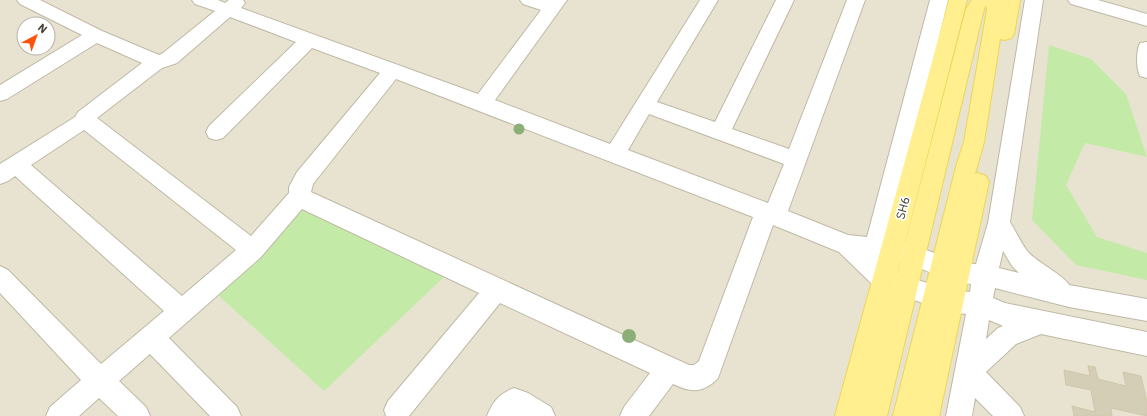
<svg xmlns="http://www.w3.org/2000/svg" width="1147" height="416" font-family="'IBM Plex Sans',sans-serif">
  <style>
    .residential { fill: #e7e3d0; fill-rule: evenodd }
    .green { fill: #c3eba7 }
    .building { fill: #d5ceb7; stroke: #d0c7aa }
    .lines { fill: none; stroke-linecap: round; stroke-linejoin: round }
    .minor-casing { stroke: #bfb9a4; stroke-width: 2 }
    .major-casing { stroke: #edd556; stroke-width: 2 }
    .minor { fill: #fff; fill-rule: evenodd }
    .major { fill: #ffef8f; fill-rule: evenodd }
    .tree { fill: #8caf78 }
    .labels { text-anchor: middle; stroke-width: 3.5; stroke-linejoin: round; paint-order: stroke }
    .street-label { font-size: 12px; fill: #454032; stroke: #fff }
  </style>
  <rect width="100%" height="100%" fill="#f3f0e2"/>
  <!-- residential -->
  <path class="residential" d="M0,0H1147V416H0ZM24,24H48V48H24Z"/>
  <!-- green -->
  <path class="green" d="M1049,45L1091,59L1126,94L1147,157L1085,143L1066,185L1097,237L1147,253V280L1076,265L1032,220Z
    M301,206L446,275L324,391L218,295L264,252Z"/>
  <!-- building -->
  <path class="building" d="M1088,366L1095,367L1098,379L1126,386L1123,372L1141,376L1147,402V416L1111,408L1112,416H1074L1072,406L1095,412L1091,390L1066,385L1064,370L1090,376Z"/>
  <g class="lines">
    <defs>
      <path id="minor" d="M17,0H40L102,31L159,55L163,53L215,11L195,4L192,0H218L225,3L229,0H243L245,3L241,8L478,94L541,10L523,4L520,0H567L495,100L610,144L700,0H718L657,102L715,122L776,0H794L732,129L789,149L847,0H865L788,211L848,235L867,237L930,0H948L889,239L914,245L959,263L976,264L988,223L1025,0H1043L1010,222C1016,232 1021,243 1028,252C1037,262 1066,277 1069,285L1147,299V321L1069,307L995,288L993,298L1005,303L1147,332V356L1041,334L1016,344L986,372L1020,407L1024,416H993L975,398L972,416H946L966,314L951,312L876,288L839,252L773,225L718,378C704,393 691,393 673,384L649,416H620L624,407L650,373L500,303L409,416H386L384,410L388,401L479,293L302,209L261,257L169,338L237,407L241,416H210L150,354L119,381L146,407L150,416H118L99,398L79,416H46L50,407L81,380L0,293V266L8,270L101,364L164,311L15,176L8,181L0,184V164L75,117L78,112L142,63L97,43L7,99L0,101V85L82,35L20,4ZM230,17L296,42L209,126L206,132L209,138L216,140L223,138L312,48L380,73L297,172L289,187V193L251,236L97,118L162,68L177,63ZM396,79L753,217L699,361L694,365H689L311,192L313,184ZM649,114L784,164L768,203L628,150ZM84,130L236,250L182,296L31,165ZM1003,251L1012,266L1019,273L999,268ZM884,258C915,261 941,282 971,284L970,292L951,290L891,272L882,263ZM989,320L1003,326L998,328L986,339Z
        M1068,0H1098L1147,14V26L1071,4Z
        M1147,42V78L1140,76C1136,68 1136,51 1140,43Z
        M514,388L528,393L551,407L555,416H487C493,401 499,394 514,388Z"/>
      <path id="major" d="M949,0H967L888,309L966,9L972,0H1020L1014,34L1011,38L1005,40L1000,39L984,142L975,174L978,173L986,176L989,182L939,416H893L957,163L964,142L987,10L986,5L984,9L887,416H835Z"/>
    </defs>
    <!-- minor casing -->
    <use href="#minor" class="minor-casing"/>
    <!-- major casing -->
    <use href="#major" class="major-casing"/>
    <!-- minor -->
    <use href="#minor" class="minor"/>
    <!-- major -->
    <use href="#major" class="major"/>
  </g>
  <!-- trees -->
  <g class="tree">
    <circle cx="519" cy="129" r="5.5"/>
    <circle cx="629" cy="336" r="7"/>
  </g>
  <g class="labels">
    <!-- street labels -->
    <g class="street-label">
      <text transform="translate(903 208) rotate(-75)" y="4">SH6</text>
    </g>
  </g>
  <!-- north arrow -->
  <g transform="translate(36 36) rotate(41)"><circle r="19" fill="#ffffff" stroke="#b5b3ad"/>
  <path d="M0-3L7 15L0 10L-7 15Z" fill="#ff530d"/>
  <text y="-6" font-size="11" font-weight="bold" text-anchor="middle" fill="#454032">N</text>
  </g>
</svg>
